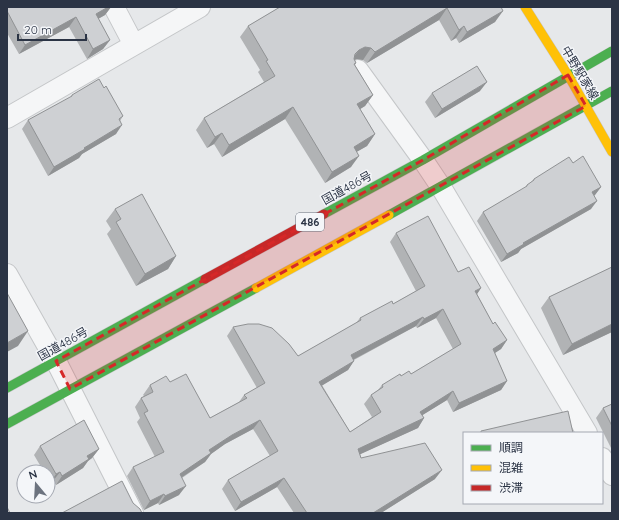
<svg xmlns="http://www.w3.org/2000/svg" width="619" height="520" font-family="Quicksand,'Noto Sans JP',sans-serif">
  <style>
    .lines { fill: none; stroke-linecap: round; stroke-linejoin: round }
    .street-casing { stroke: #c4c6c8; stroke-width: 22 }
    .fast-casing { stroke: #c4c6c8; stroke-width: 10 }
    .slow-casing { stroke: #c4c6c8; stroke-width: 10 }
    .jam-casing { stroke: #c4c6c8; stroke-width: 10 }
    .street { stroke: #f5f6f7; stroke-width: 20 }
    .fast { stroke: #4caf50; stroke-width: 9 }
    .slow { stroke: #ffc107; stroke-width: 9 }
    .jam { stroke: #c62828; stroke-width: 9 }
    .wall { fill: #b1b3b5; fill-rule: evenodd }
    .shaded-wall { fill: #909294 }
    .building { fill: #ced0d3; stroke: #909294; fill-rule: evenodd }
    .marked { fill: #d62828; fill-opacity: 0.2; stroke: #d62828; stroke-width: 3; stroke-dasharray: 8 5; stroke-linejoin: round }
    .labels { text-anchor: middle; stroke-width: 3; stroke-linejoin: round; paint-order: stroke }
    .shield { fill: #f4f6f9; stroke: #676e7b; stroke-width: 1 }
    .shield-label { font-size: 11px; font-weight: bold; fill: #2b3445 }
    .street-label { font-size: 12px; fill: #2b3445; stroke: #f4f6f9 }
  </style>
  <rect width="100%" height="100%" fill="#e6e8ea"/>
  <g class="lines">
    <defs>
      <path id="street" d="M114,7L134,45
        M358,70L423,160L441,187L587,433
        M7,118L200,7
        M7,274L56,361L133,513
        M602,458L612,475"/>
      <path id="fast" d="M324,214L423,160L612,51
        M389,215L612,91
        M7,388L205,279
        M7,424L256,288"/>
      <path id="slow" d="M525,7L568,75L612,152
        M256,288L389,215"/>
      <path id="jam" d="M205,279L324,214"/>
    </defs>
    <!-- street casing -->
    <use href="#street" class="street-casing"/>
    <!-- fast casing -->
    <use href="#fast" class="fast-casing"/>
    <!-- slow casing -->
    <use href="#slow" class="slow-casing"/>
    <!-- jam casing -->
    <use href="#jam" class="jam-casing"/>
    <!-- street -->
    <use href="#street" class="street"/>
    <!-- fast -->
    <use href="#fast" class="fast"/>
    <!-- slow -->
    <use href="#slow" class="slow"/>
    <!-- jam -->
    <use href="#jam" class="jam"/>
  </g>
  <!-- wall -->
  <path class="wall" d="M7,7H111L105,15L98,19L110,40L103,49L87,59L69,27L19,54L7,33Z
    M280,7H501L495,22L459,43L456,38L451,41L439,20L367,63L363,60L357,59L355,60L356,63L355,65L373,95L365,106L360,109L375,134L367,146L356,152L351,167L325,183L285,119L222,157L214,144L207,148L196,130L204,118L264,82L258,72L260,70L240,37L248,26Z
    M104,88L123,116L120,121L116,134L82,154L79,158L48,176L22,129L28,120L70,98L72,95Z
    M480,91L435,118L425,102L432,93Z
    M573,163L601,187L594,196L591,209L521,249L518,253L501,262L477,221L483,212L525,188L527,185L531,182L534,179Z
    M115,209L176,256L168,269L136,286L107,234L111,229L106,221Z
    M396,233L458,272L481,288L477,294L493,324L507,340L501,349L495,353L507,381L501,390L453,412L447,400L422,415L424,418L418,428L360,454L361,458L435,479L381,513H294L277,487L235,511L222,489L228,480L270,456L253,429L225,444L211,454L205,462L182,478L179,495L159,505L158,503L144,510L127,476L133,467L155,457L137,422L140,418L135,407L141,398L144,396L143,395L150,385L170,382L210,418L239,402L244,395L257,388L227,336L233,327L298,356L356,323L360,318L393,304L416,291L390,242ZM436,318L453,349L411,374L401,376L382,385L378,390L371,395L364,404L372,417L350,432L322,385L348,370L354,360L416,326L417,328Z
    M612,267V332L563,355L541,308L549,297Z
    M612,404V450L596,418L603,408Z
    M40,446L99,449L92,458L88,461L83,468L56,485L53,481L50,483L48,479V472H44L34,455Z"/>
  <!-- shaded-wall -->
  <path class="shaded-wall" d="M108,7H111L105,15L89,24L96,14Z
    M447,8L439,20L367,63L375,52Z
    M503,11L495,22L459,43L467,32Z
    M76,17L69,27L19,54L25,45Z
    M464,26L456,38L451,41L459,30Z
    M110,40L103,49L87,59L93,49Z
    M365,47L371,48L363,60L357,59L351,61L359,50Z
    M487,82L480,91L435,118L442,109Z
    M373,95L365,106L349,116L357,104Z
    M293,107L285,119L222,157L229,145Z
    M122,125L116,134L82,154L79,158L48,176L54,167L84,148Z
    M222,133L214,144L207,148L215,137Z
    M375,134L367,146L346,158L354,147Z
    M359,156L351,167L325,183L332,172Z
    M601,187L595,195L586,200L592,192Z
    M597,201L591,209L521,249L518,253L501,262L507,254L523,243Z
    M176,256L168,269L136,286L145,274Z
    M481,288L475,297V291Z
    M443,309L436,318L417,328L424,319Z
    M423,317L416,326L345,364L351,355Z
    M612,324V332L563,355L572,344Z
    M28,331L18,346L7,352V343Z
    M507,340L501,349L487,358L493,349Z
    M354,361L348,370L313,391L319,382Z
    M507,381L501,390L453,412L459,403Z
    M453,391L447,400L413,421L420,412Z
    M424,418L418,428L352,458L358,449Z
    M260,420L253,429L225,444L211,454L205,462L173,483L180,474L209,450L232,435Z
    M99,449L92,458L88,461L83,468L56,485L62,476L87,456Z
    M442,470L435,479L381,513H373Z
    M60,472L53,481L50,483L56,474Z
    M284,478L277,487L235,511L241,502Z
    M186,486L179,495L159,505L165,496Z
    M164,494L158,503L144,510L150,501Z"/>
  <!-- building -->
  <path class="building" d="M7,7H108L96,14L110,40L93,49L76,17L25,45L7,11Z
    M280,7H501L503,11L467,32L464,26L459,30L447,8L375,52L371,48L365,47L359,50L355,54L354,59L356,63L354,64L373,95L357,104L375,134L354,147L359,156L332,172L293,107L229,145L222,133L215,137L204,118L275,76L266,61L268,60L248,26Z
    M477,66L487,82L442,109L432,93Z
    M99,79L104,88L106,86L123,116L119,119L122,125L84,148L85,149L54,167L28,120L72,96V95Z
    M583,156L601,187L592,192L597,201L523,243L524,244L507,254L483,212L527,186V185L534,180V179L569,157L573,163Z
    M142,194L176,256L145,274L116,222L121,219L115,209Z
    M428,216L458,272L469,267L481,288L475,291L493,324L495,322L507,340L493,349L507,381L459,403L453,391L420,412L424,418L358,449L361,458L425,443L442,470L373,513H307L284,478L241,502L228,480L278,451L260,420L232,435L209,450L211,453L180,474L186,486L165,496L164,494L150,501L133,467L164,452L144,413L148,411L141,398L153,392L150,385L166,376L170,382L186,374L210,418L247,398L244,395L265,383L233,327L248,324H259L272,328L289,344L298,356L361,320L360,318L392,301L393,304L425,286L396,233ZM443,309L461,344L411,374L409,371L401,376L400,374L382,385L383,387L371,395L381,412L350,432L319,382L354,361L351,355L423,317L424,319Z
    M612,267V324L572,344L549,297Z
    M7,293L28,331L7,343Z
    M612,404V426L603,408Z
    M568,411L573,433H481V431Z
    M84,420L99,449L87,456L89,459L62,476L60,472L56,474L40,446Z
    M122,481L133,503L140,509L142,513H62Z
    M7,507L10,513H7Z"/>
  <!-- marked area -->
  <path class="marked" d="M568,75L586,106L70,389L56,361L423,160Z"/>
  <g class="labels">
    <!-- shield labels -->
    <rect class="shield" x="296" y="213" width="28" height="18" rx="3"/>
    <g class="shield-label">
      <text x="310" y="226">486</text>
    </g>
    <!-- street labels -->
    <g class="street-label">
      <text transform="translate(580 73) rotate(59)" y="4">中野駅家線</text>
      <text transform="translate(347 188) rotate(-29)" y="4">国道486号</text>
      <text transform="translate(63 344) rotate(-29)" y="4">国道486号</text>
    </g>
  </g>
  <!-- border -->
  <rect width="619" height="520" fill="none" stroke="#2b3445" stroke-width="16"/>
  <!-- legend -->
  <rect x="463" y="432" width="140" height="72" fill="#f4f6f9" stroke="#a4a8b1"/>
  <rect x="471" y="445" width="20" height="6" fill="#4caf50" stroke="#a4a8b1"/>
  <text x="499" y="452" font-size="12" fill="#2b3445">順調</text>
  <rect x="471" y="465" width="20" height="6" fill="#ffc107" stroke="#a4a8b1"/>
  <text x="499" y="472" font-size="12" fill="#2b3445">混雑</text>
  <rect x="471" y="485" width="20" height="6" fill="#c62828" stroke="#a4a8b1"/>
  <text x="499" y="492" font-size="12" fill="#2b3445">渋滞</text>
  <!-- north arrow -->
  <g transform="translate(36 484) rotate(342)"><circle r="19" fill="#f4f6f9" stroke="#a4a8b1"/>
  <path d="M0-3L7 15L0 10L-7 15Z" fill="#6c737f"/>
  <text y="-6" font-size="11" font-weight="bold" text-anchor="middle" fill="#2b3445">N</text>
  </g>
  <!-- scale -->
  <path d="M18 34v6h68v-6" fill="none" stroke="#2b3445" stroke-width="2"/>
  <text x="24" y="34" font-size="12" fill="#2b3445" stroke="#f4f6f9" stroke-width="3" paint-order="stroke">20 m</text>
</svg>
